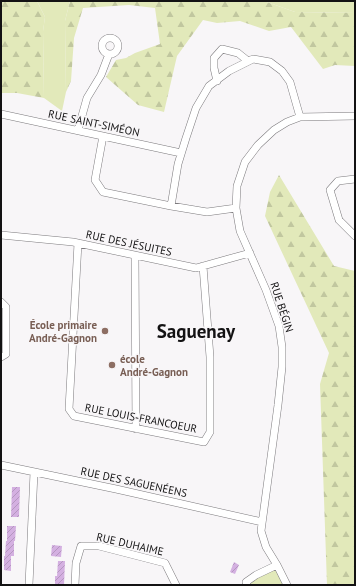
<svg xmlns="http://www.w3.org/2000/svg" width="356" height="586" font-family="'PT Sans',sans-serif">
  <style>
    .green { fill: #e2e9ba }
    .forest { fill: url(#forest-firs) }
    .building { fill: url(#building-hatch) }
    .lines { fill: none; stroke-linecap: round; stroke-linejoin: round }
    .minor-casing { stroke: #7c7a7d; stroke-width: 8 }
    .minor { stroke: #fff; stroke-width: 7 }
    .education-dot { fill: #8d6e63; stroke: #f8f6f8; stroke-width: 1.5 }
    .labels { text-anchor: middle; stroke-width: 3; stroke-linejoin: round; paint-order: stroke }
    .street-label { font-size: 11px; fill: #131213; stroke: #f8f6f8 }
    .education-label { font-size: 11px; font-weight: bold; fill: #785e54; stroke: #f8f6f8; text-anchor: end }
    .town-label { font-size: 19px; font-weight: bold; fill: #131213; stroke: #f8f6f8 }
  </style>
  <defs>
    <pattern id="forest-firs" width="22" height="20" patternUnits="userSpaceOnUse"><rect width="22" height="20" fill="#e2e9ba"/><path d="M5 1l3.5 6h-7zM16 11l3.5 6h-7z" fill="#c1c79f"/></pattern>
    <pattern id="building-hatch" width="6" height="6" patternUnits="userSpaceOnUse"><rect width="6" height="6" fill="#d4b0e1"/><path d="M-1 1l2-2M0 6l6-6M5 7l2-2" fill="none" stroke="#b596c0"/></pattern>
  </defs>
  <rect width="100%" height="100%" fill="#f8f6f8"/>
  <!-- green -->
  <path class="green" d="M37,1H70L65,21L66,92L62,111L44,98L43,31L45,17Z
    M264,1H355V13L295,12Z
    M277,565L287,585H247Z"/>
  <!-- forest -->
  <path class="forest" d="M1,1H37L45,17L43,31L44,98L17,93H1Z
    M70,1H264L295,12L355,13V66L335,65L323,69L291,27L269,31L240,21L217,23L203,20L177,56L164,112L138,105L106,77L116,60L126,58L135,53L160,44L155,8L129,5L83,8L74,38L71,81L66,92L65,21Z
    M279,175L334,266L355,271V306L354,309L355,318V585H327L320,384L329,353L265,216L270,192Z"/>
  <!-- building -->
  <path class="building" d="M12,487H20L19,517H11Z
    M7,526H16L15,541H14V556H11V571L4,570V556H5L6,541H7Z
    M52,545L62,546L61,557L51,556Z
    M58,561H65L64,585H55V576H57Z
    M234,562L239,565L235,574L230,572Z"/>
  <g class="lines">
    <defs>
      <path id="minor" d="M102 46a8 8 0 1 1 16 0a8 8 0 1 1-16 0Z
        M217,81L214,68V58L222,49L238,53L248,61
        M1,114L181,153
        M78,130L87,98L101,75L109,54
        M103,136L95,180L103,192L171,206L207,212L236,208
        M355,179L338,181L330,190L339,220L355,236
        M171,206L178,164L186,138L196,108L209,86L229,71L253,59L270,62L282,71L290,82L300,117
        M1,235L73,242L196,268L250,253
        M78,243L69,409L74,416L204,442L210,432V357L203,266
        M135,256L136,429
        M1,302L6,307V354L1,357
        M1,465L116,489L262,522
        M29,585L34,472
        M75,585L76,563L81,546H99L165,563L176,585
        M247,585L246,582L256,575L277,565
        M287,585L277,565L266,547L261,531L278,405L282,367V347L279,326L266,290L240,231L236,208L237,186L245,162L258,145L274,130L287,122L300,117L355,116"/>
    </defs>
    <!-- minor casing -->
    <use href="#minor" class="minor-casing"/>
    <!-- minor -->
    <use href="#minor" class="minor"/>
  </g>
  <!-- markers -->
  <g class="education-dot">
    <circle cx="105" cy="331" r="4"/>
    <circle cx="112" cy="365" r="4"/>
  </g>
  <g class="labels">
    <!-- street labels -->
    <g class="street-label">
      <text transform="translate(94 123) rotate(12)" y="4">RUE SAINT-SIMÉON</text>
      <text transform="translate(129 243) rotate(12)" y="4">RUE DES JÉSUITES</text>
      <text transform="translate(282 307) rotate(72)" y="4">RUE BÉGIN</text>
      <text transform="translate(141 418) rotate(11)" y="4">RUE LOUIS-FRANCOEUR</text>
      <text transform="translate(134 482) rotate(12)" y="4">RUE DES SAGUENÉENS</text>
      <text transform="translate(130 544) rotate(13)" y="4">RUE DUHAIME</text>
    </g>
    <!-- education labels -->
    <g class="education-label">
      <text x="97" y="329">École primaire<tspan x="97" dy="13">André-Gagnon</tspan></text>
      <text x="120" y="363" text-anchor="start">école<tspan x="120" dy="13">André-Gagnon</tspan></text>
    </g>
    <!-- town labels -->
    <g class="town-label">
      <text x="196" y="338">Saguenay</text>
    </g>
  </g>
  <!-- border -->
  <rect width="356" height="586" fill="none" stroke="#131213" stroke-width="4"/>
</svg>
